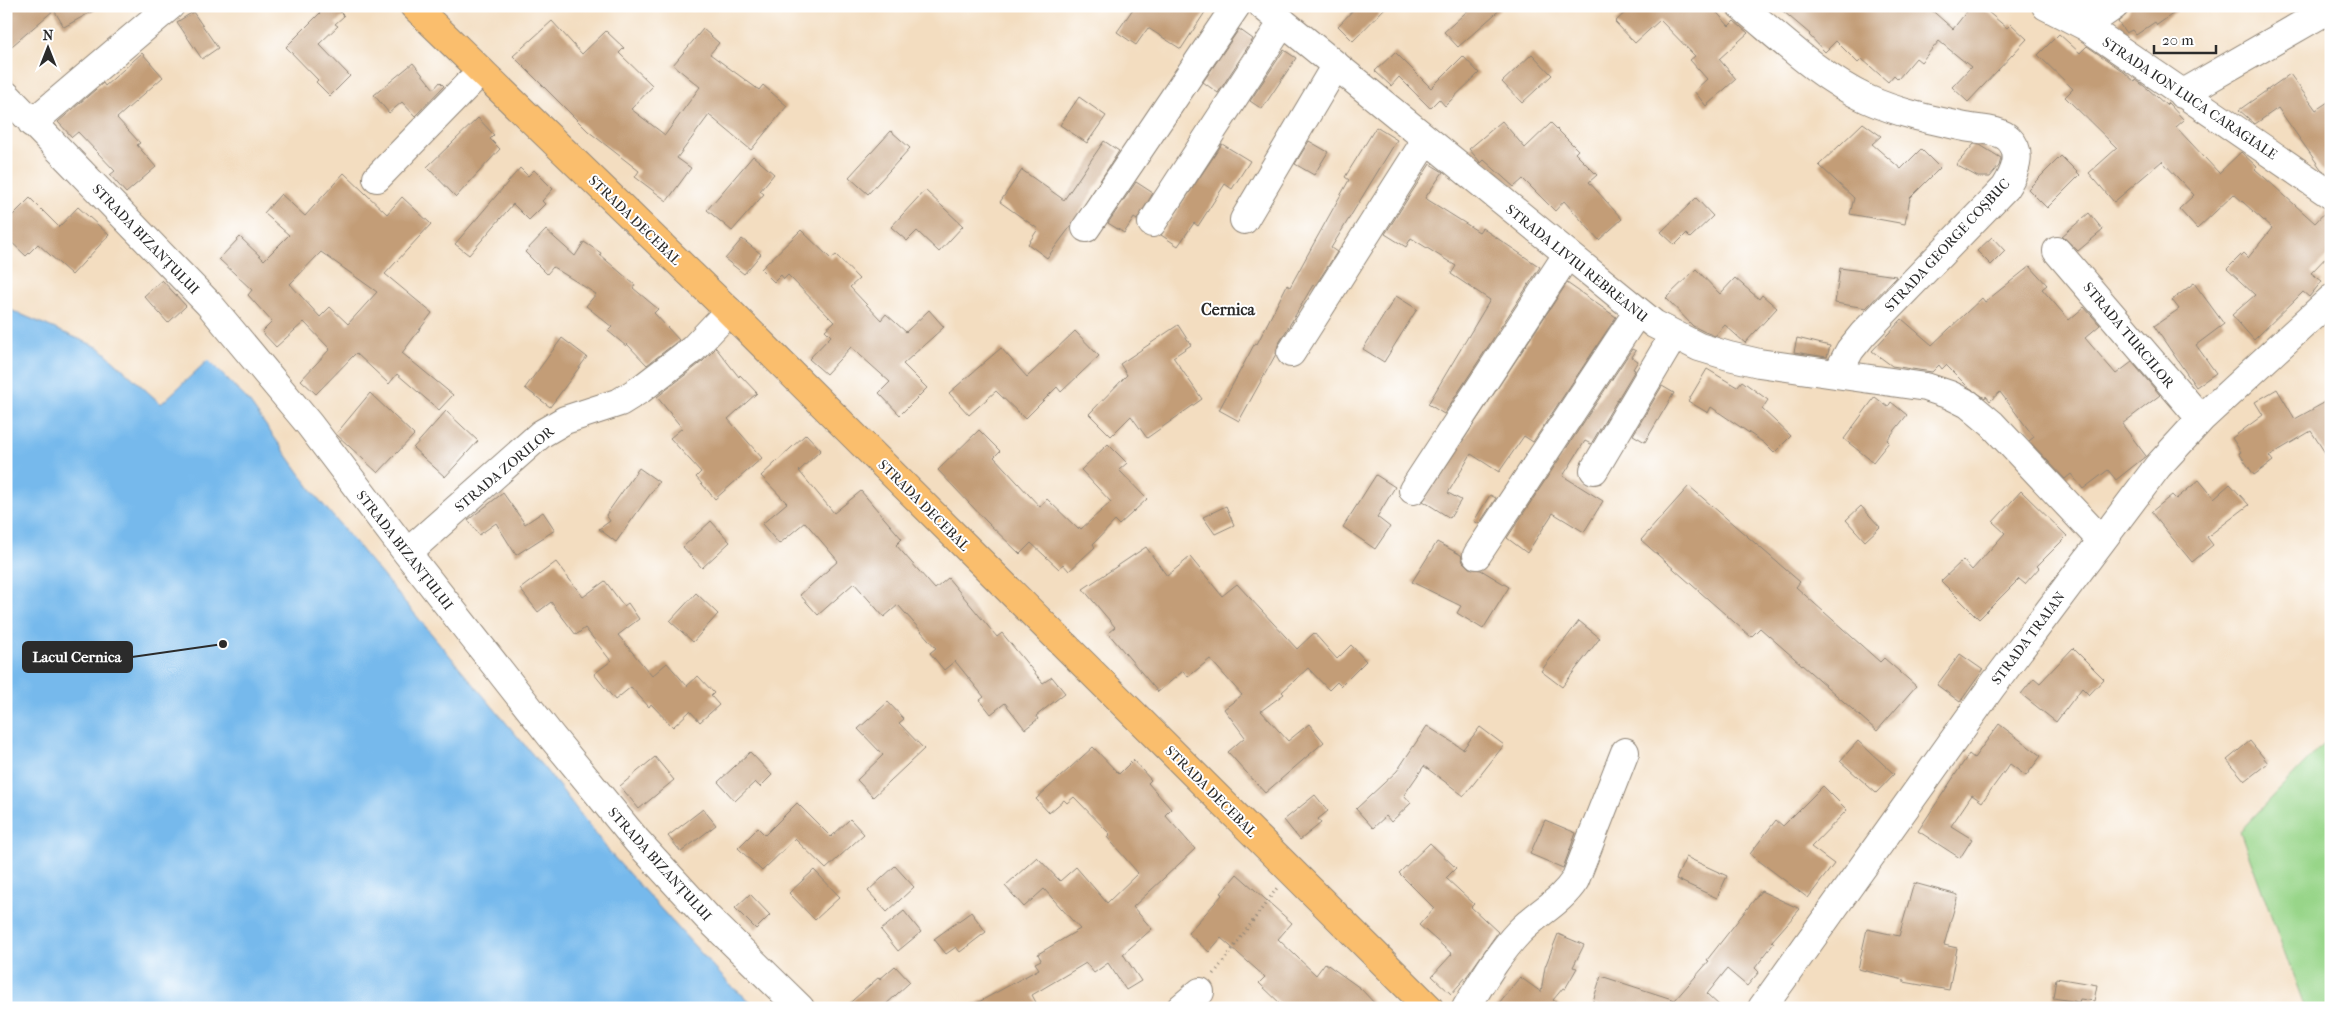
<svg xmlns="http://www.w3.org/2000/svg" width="2337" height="1014" font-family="'IM FELL French Canon',serif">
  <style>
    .green { fill: #98d589; stroke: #62805a }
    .water { fill: #76b9ec; stroke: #50728c }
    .building { fill: #c39d77; fill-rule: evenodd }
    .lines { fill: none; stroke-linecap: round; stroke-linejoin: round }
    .minor-casing { stroke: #8f8476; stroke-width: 30 }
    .major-casing { stroke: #8f8476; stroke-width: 30 }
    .path { stroke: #8f8476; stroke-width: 3; stroke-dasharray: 1 4; stroke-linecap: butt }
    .minor { stroke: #fff; stroke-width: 28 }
    .major { stroke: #fabe6d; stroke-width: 28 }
    .labels { text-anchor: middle; stroke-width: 4; stroke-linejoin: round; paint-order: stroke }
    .street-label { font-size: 14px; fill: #2b2b2b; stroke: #fff }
    .quarter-label { font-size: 16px; font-weight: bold; fill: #2b2b2b; stroke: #fff }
    .leader { fill: none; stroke: #2b2b2b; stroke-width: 2 }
    .callout-dot { fill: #2b2b2b; stroke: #fff; stroke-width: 2 }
    .callout { fill: #2b2b2b; stroke: #2b2b2b; stroke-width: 2 }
    .callout-label { font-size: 15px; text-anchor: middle; font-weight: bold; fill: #fff }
  </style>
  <rect width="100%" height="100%" fill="#fff"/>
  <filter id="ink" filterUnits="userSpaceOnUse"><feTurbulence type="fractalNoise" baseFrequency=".02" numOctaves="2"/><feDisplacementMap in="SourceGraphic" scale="10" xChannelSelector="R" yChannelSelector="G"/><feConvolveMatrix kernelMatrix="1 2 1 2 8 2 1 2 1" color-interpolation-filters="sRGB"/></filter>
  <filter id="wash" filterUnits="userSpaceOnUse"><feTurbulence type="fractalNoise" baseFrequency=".0096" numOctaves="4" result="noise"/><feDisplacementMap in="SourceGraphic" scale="20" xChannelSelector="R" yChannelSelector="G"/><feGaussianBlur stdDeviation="1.12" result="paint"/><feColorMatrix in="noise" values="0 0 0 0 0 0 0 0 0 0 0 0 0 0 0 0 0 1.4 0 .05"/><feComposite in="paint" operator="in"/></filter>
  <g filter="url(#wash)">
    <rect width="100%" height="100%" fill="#f3ddc0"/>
    <!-- green -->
    <path class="green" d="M2331,736V1008H2305L2240,831Z"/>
    <!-- water -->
    <path class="water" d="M6,308L100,348L161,404L208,360L247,399L316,496L559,786L611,854L731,986L759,1008H6Z"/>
    <g id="blocks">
      <!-- building -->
      <path class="building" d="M13,6H102L64,27L54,10L6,51V12Z
        M327,6H334L344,16L335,24L338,26L319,44L350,76L330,96L316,82L318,80L286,47Z
        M1135,6H1209L1181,49L1148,28L1136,45L1117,32Z
        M1357,6H1387L1353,41L1338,26Z
        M1473,6H1504L1458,47L1444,32Z
        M1632,6H1711L1729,26L1734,21L1748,33L1719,59L1736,79L1706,106L1694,91L1707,79L1690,60L1695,56L1660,20L1635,43L1615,22Z
        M1777,6H1927L1953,29L1971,6H1981L2007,28L2011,24L2027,39L1968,102L1952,87L1971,67L1939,41L1921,62L1916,58L1898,79L1894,75L1888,82L1862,59L1858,63L1836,41L1825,52L1809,35L1810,34Z
        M2131,6H2184L2157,25L2155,22L2136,35L2132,30L2126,33L2118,22L2128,13Z
        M193,12L218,48L202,59L177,22Z
        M552,21L582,54L606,31L624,48L619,53L653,86L631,109L665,135L700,87L673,65L703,29L719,43L710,54L759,90L763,85L787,106L751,150L709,115L677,158L691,168L667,201L635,177L639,171L588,131L513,56Z
        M1239,29L1253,39L1218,93L1203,82Z
        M2059,34L2080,53L2087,46L2124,72L2135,82L2136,80L2148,89L2166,105L2168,103L2184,120L2176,127L2219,173L2241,152L2257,167L2255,169L2315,223L2327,210H2331V252L2311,273L2322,281L2309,297L2303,292L2254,340L2232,315L2255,295L2227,269L2243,253L2248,258L2272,228L2234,194L2197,229L2179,209L2194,195L2162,161L2114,202L2089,173L2117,148L2065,97L2073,89L2038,55Z
        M1284,50L1296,58L1262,109L1250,101Z
        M1395,52L1431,88L1463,56L1479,73L1445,106L1439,99L1430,108L1399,77L1391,86L1375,71Z
        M142,53L163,77L117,118L140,143L137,145L156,167L126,193L110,175L115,171L78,132L72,137L58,122L103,83L105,86Z
        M1532,54L1552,75L1522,103L1502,82Z
        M413,63L434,89L440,82L444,86L415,116L402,102L389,113L374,95Z
        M2290,74L2316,110L2331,100V176L2321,169L2278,108L2255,124L2239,110Z
        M1079,97L1106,116L1087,143L1060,125Z
        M478,118L494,135L490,139L500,149L456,197L427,167Z
        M1502,121L1525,148L1551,123L1578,150L1575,153L1597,175L1589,182L1622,219L1599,240L1564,201L1555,211L1523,179L1514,187L1484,160L1481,163L1469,149Z
        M1863,123L1881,136L1872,144L1901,169L1921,149L1940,168L1910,198L1905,224L1850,214L1854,198L1819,165Z
        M1376,127L1397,140L1331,248L1337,252L1315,286L1313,285L1278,345L1276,354L1239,421L1219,410L1255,343L1257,344L1287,285L1290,287L1314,243L1349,180L1345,177Z
        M891,131L910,148L868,194L849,177Z
        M1104,141L1119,151L1071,226L1047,258L1028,244L1038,229L1000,202L1022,170L1064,200Z
        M1309,141L1328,152L1314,175L1295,164Z
        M1222,144L1250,161L1232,189L1225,184L1198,226L1194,223L1178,246L1161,235Z
        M1974,144L1980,145L2001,158L1999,166L1990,177H1978L1956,165Z
        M753,156L774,174L760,191L764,194L732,231L707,210Z
        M2061,156L2080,175L2047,208L2028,189Z
        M1430,164L1443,172L1425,198L1479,232L1482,228L1540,267L1444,414L1428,404L1490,300L1451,274L1456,266L1411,238L1406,247L1385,234Z
        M520,168L528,176L534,170L553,189L542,201L545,204L529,220L513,204L469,255L455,244Z
        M344,173L387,214L402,197L431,224L385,274L432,313L402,353L453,395L439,410L397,374L389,384L356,353L316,394L301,380L330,349L304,322L276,347L262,332L272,322L248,295L252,290L219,259L240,237L264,260L289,235L264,213L281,194L305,216ZM321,252L377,292L348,324L330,307L320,317L290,284Z
        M1136,182L1153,193L1137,220L1134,218L1124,233L1108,223Z
        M925,190L963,226L939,252L917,231L907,241L891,227Z
        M30,198L59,227L78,207L109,235L72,275L38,244L26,256L6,237V222Z
        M1696,198L1713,216L1690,238L1686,234L1675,245L1661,232Z
        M2089,213L2103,230L2078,251L2062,236Z
        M546,230L575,256L584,242L601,253L600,255L635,285L633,288L658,309L654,313L679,340L647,365L627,344L626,346L608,331L612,327L586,306L596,294L553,267L547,274L525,252Z
        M801,230L831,259L836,255L859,279L850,287L881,320L886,314L906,332L929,310L944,327L903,364L927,388L900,415L879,393L890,382L851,347L826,374L809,359L831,336L825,330L834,322L788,275L784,279L781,275L774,282L761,269Z
        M1992,237L2005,251L1991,265L1977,251Z
        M742,239L761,254L744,274L725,259Z
        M2030,266L2047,285L2042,289L2069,320L2084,307L2100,325L2085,338L2116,374L2132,362L2160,395L2122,424L2146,456L2116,480L2108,470L2083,489L2071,474L2065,479L2029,441L2034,437L2000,392L1990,401L1986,396L1985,398L1967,386L1946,365L1942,369L1939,365L1932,372L1892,366L1872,351L1902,319L1932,345L1982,298L1985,302Z
        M1840,268L1896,276L1895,278L1866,308L1835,303Z
        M1696,269L1720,294L1735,278L1759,299L1762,295L1777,308L1745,343L1725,325L1715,336L1705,332L1693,326L1666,298Z
        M162,280L186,306L168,323L144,296Z
        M1567,283L1616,317L1533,442L1524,436L1499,472L1471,454L1448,493L1461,500L1450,518L1423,501Z
        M2194,283L2224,324L2196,345L2216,373L2196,387L2154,326L2179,309L2172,300Z
        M1396,296L1417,309L1384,362L1363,349Z
        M1178,325L1191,345L1173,357L1202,399L1147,438L1131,416L1111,436L1089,414L1127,375L1120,364Z
        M1075,331L1099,356L1061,392L1057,387L1025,419L996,391L969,415L949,393L1001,348L1027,377Z
        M562,338L587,357L550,407L525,388Z
        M1797,338L1830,346L1827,357L1794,352Z
        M716,348L739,377L740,375L757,393L728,419L762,458L715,499L696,477L701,472L670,438L682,428L657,397L703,361Z
        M1632,349L1636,351L1632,357L1638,361L1633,369L1635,370L1591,444L1585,441L1563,476L1603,501L1584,532L1553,513L1527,553L1507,538Z
        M1707,369L1737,387L1742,381L1768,400L1762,409L1791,436L1774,453L1764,443L1711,407L1708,413L1688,401Z
        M1662,386L1674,393L1645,442L1633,435Z
        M2277,389L2295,419L2331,399V462L2311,431L2269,456L2273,461L2254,475L2239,453L2241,452L2232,438L2263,415L2255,402Z
        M370,393L414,435L378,473L336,434Z
        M1875,397L1888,407L1891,402L1907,415L1887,440L1889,442L1873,462L1844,439Z
        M446,411L478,441L445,477L413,448Z
        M979,430L1000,451L994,457L1040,507L1047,499L1078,529L1079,527L1081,529L1111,502L1081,470L1108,444L1127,463L1119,470L1147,499L1119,525L1115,521L1093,544L1095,547L1069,571L1063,564L1059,569L1031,543L1020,554L986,521L938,470Z
        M806,434L821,450L799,471L834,513L861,491L902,539L896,545L935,589L948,578L997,637L1002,633L1043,683L1052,677L1065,693L1036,716L1038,719L1025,729L1005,703L991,714L980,700L984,697L955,661L944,670L930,653L936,648L898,605L884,617L854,583L818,615L800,595L838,561L805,522L779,544L762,524L787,503L761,476Z
        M639,468L659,482L616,542L599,529L610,521L606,515Z
        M1376,475L1395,487L1377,517L1390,527L1375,549L1343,527Z
        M2199,480L2214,498L2230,484L2249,505L2207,537L2213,545L2192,562L2151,512L2172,495L2176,499Z
        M1689,486L1800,582L1796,587L1880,662L1884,658L1916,686L1877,731L1760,628L1751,637L1641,540Z
        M2021,491L2067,536L2037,566L2039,568L2025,584L2019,579L1979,619L1941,581L1963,560L1972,570L2005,533L1993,522Z
        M503,493L525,524L543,512L555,530L516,555L496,523L479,535L468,520Z
        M1490,495L1496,498L1479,524L1474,521Z
        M1226,506L1234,525L1215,534L1203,517Z
        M1861,506L1880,527L1865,541L1846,520Z
        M711,521L730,542L702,568L683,547Z
        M1437,542L1461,555L1463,562L1469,568L1481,570L1509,587L1483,629L1457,613L1461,606L1412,582Z
        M1146,547L1167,576L1190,557L1222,596L1237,584L1297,649L1314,633L1337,659L1351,645L1366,661L1341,686L1337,682L1329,690L1308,668L1282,692L1284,694L1261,711L1288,741L1309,724L1324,742L1265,793L1228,752L1245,737L1224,709L1242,695L1210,659L1188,677L1183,671L1158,692L1108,633L1115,627L1083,589Z
        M556,562L583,597L605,581L624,606L628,603L639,619L618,635L652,676L667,663L687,686L698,676L714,693L711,696L719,705L700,722L690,711L673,727L651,704L649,707L631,687L615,700L594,674L611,661L585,628L576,635L551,602L538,612L520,589Z
        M696,593L718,614L693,642L670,621Z
        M1579,621L1600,638L1562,687L1541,671Z
        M2073,648L2104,679L2089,695L2082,688L2056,722L2021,694L2034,678L2040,683Z
        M1960,654L1983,670L1960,702L1937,685Z
        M888,702L904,719L899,723L924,749L873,797L857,780L883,755L858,729Z
        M1999,724L2041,756L2026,776L2010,764L1982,802L1972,795L1951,826L1972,839L1960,858L1918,831L1969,754L1974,758Z
        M1427,726L1463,749L1480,727L1504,745L1464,796L1424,766L1404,795L1411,803L1391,822L1386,816L1373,828L1356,809L1397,771Z
        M1858,741L1894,774L1876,793L1840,761Z
        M2250,741L2268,763L2245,781L2227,760Z
        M1093,747L1119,774L1133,760L1151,780L1148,783L1171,809L1165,815L1195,849L1133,907L1152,929L1123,954L1141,981L1126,990L1108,963L1094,973L1086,963L1032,995L1039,1008H968L1039,969L1035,963L1041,960L1038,954L1080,929L1044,889L1024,907L1005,886L1037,857L1060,881L1076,867L1107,903L1138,873L1107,837L1110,834L1074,797L1067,803L1064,800L1049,813L1036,799Z
        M750,752L772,775L760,787L755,782L735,801L718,782Z
        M655,757L674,780L639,809L620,786Z
        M1823,786L1847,810L1811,847L1834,864L1808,898L1750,854L1776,820L1783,826Z
        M1315,795L1328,811L1318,819L1321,823L1300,840L1284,820Z
        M797,803L831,837L850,819L864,834L826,869L795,839L762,871L738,848L758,828L765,835Z
        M703,809L716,825L681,852L668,836Z
        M1545,820L1576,833L1563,868L1530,854Z
        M1430,843L1456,868L1446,878L1474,904L1471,907L1498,932L1467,976L1451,994L1432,976L1452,954L1419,925L1434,908L1399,873Z
        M1686,857L1727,876L1717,898L1676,879Z
        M895,866L914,887L887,912L868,891Z
        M814,870L840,897L815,920L789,893Z
        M1237,874L1292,923L1278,939L1316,975L1325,963L1360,988L1379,1008H1285L1259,983L1265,977L1221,938L1209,952L1188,933L1223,894L1221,893Z
        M1914,883L1958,895L1944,945L1957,948L1949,990L1904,982V980L1858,969L1867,929L1899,936Z
        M1761,891L1800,909L1772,941L1774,943L1755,968L1759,972L1747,986L1727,969L1707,994L1722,1008H1603L1592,1004L1601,976L1675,1000L1709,961L1707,960Z
        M750,894L770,915L756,929L735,908Z
        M904,911L921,932L898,951L881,930Z
        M971,912L986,932L960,952L956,947L946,954L934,939Z
        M1558,934L1584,945L1573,967L1577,968L1565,989L1563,988L1553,1000L1564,1008H1495L1520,977L1541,992L1545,967Z
        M895,966L910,982L882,1008H844L879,977L880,979Z
        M2056,978L2097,985L2094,1001L2080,999L2079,1002L2053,998Z"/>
    </g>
  </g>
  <g filter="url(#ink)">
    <use href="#blocks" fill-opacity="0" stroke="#8f8476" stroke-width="1"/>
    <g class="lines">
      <defs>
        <path id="minor" d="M1263,6L1654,324L1699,347L1729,356L1759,363L1926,387L1950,395L1968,404L1992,424L2101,540
          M1741,6C1780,38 1820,77 1867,99C1898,113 1932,120 1965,127C1979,130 1999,129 2009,139C2024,154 2014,174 2005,188L1863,334L1850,350L1837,374
          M2046,6L2085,26L2331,195
          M2085,26L2114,6
          M2182,94L2331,8
          M6,95L209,304L309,424L407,553L551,736L637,841L707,917L800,1008
          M32,123L170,6
          M377,178L481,71
          M1244,220L1336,65
          M1152,223L1283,22
          M1086,228L1236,6
          M2057,251L2201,419
          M1291,353L1426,140
          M1594,470L1674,335
          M1413,490L1567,255
          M407,553L541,434L565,420L620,402L641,389L693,349L729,311
          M1477,555L1637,313
          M1181,1008L1200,992
          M1466,1008C1482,982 1498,954 1519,932C1538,912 1560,903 1575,880L1625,752
          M1762,1008L1990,689L2158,466L2201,419L2331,299"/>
        <path id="major" d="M414,6L729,311L1429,1008"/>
      </defs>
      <!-- minor casing -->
      <use href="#minor" class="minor-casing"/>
      <!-- major casing -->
      <use href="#major" class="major-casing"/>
      <!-- path -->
      <path class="path" d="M1214,974L1277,888"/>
      <!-- minor -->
      <use href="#minor" class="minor"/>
      <!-- major -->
      <use href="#major" class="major"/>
    </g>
  </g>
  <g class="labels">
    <!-- street labels -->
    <g class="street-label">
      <text transform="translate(2190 98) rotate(34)" y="5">STRADA ION LUCA CARAGIALE</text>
      <text transform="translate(635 220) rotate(44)" y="5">STRADA DECEBAL</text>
      <text transform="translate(146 239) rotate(46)" y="5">STRADA BIZANȚULUI</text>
      <text transform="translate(1947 245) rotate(-47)" y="5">STRADA GEORGE COȘBUC</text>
      <text transform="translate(1577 263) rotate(39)" y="5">STRADA LIVIU REBREANU</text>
      <text transform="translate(2129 335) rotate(50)" y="5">STRADA TURCILOR</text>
      <text transform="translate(504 469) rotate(-40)" y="5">STRADA ZORILOR</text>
      <text transform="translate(924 505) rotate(45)" y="5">STRADA DECEBAL</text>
      <text transform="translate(405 550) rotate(52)" y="5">STRADA BIZANȚULUI</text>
      <text transform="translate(2028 638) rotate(-53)" y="5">STRADA TRAIAN</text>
      <text transform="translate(1211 791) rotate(45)" y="5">STRADA DECEBAL</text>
      <text transform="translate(660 864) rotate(48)" y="5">STRADA BIZANȚULUI</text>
    </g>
    <!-- quarter labels -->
    <g class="quarter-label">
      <text x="1228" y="315">Cernica</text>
    </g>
  </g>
  <!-- callouts -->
  <path class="leader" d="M223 644L132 657"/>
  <circle class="callout-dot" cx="223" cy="644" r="5"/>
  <rect class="callout" x="23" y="642" width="109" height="30" rx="5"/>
  <g class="callout-label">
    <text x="77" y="662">Lacul Cernica</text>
  </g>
  <!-- margin -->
  <rect width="2337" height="1014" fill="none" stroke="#fff" stroke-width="25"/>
  <!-- north arrow -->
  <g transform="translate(48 48)" stroke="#ffffff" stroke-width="4" paint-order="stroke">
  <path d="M0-4L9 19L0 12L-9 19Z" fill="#2b2b2b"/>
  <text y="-8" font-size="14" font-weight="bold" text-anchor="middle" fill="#2b2b2b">N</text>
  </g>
  <!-- scale -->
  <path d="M2154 45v8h62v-8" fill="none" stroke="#2b2b2b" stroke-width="2.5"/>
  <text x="2162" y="45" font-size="15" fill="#2b2b2b" stroke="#ffffff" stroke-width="4" paint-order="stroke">20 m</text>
</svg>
